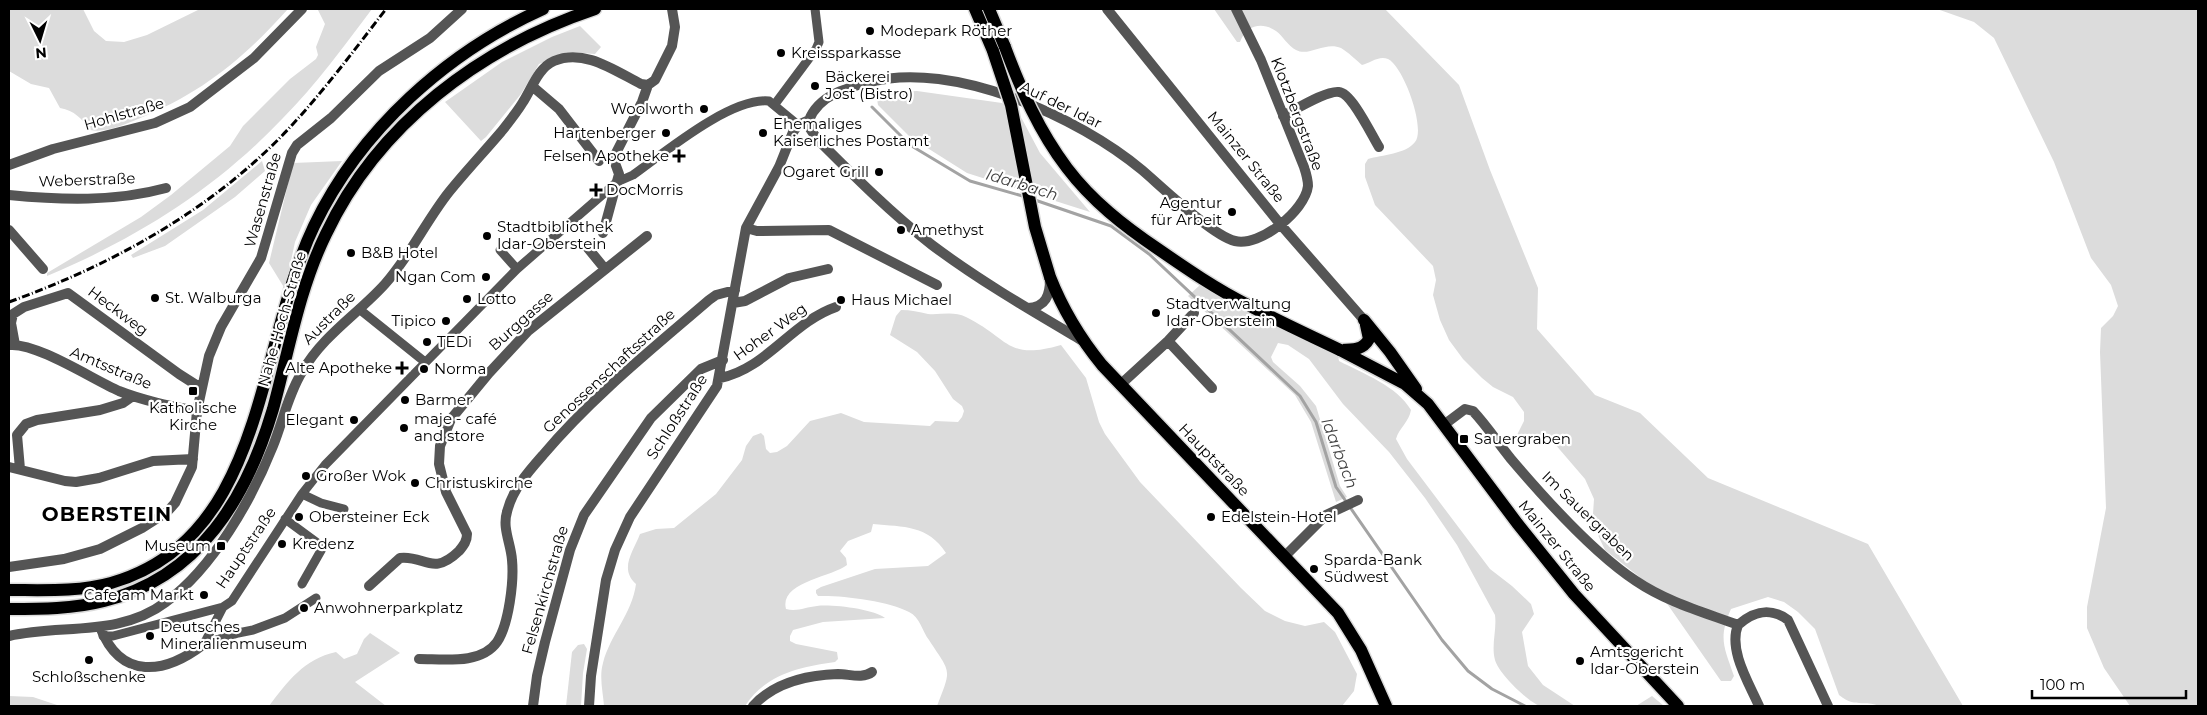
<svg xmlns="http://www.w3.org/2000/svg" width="2207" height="715" font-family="Montserrat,sans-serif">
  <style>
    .green { fill: #dcdcdc }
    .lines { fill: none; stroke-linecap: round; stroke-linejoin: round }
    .stream { stroke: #a3a3a3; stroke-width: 3 }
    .primary-casing { stroke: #dbdbdb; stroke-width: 15 }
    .pedestrian { stroke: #555; stroke-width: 9 }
    .minor { stroke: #555; stroke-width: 10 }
    .primary { stroke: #000; stroke-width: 12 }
    .rail { stroke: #000; stroke-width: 3; stroke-dasharray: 8 2.5 1 2.5; stroke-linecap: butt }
    .primary-bridge-casing { stroke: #dbdbdb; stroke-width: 15; stroke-linecap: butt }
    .primary-bridge { stroke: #000; stroke-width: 12 }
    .poi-dot { fill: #000; stroke: #fff; stroke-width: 2 }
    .labels { text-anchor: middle; stroke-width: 4.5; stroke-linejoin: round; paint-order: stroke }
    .poi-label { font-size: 15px; fill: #000; stroke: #fff; text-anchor: start }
    .street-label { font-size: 15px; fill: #000; stroke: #fff }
    .water-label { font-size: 16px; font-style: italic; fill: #444; stroke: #fff }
    .district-label { font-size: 20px; font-weight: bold; letter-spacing: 1px; fill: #000; stroke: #fff }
  </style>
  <rect width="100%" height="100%" fill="#fff"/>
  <!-- green -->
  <path class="green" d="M10,9H83L94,31L106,41L124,42L147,35L200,9H288C243,59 202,93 138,119C123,125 106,133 90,130C81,118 75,111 60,108L49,88L31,84L9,71V14Z
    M319,9H372C344,46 316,85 283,118C217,188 136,239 47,276V273L141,217L171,195L230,146L243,126L290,79L316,59L318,55L316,47L325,24L318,10Z
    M1214,9H1385L1459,85L1490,170L1538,288L1537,329L1595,395L1640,413L1708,478L1868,544L1963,706H1879C1864,699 1856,709 1839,695L1815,629L1798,612L1784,602L1768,597L1731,609C1718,638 1724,647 1734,676L1731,681H1721L1668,605L1637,575L1605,550L1597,533L1593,514L1594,499L1585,479L1548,436H1535L1519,444L1515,439L1524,421V412L1513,397L1493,387L1482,378L1463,359L1449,340L1440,320L1433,295L1436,280L1433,266L1375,205L1365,177V164L1368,159C1382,155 1406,154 1415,142C1426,129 1404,67 1388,59C1379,55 1370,63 1362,65C1356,60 1348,52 1341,48C1325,41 1309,57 1296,50C1288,46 1283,36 1276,31C1261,21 1246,26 1240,42H1237Z
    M1937,9H2198V706H2130L2104,668L2087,628V607L2106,508L2100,352L2101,328L2113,316L2118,306L2111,285L2091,258L2054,162L1994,38L1974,22Z
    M580,26L601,47L595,54L567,52L539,64L521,94L486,137L481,141L445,102L502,62L552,37Z
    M917,91L1002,103L1022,119L1040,153L1090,212L967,173L910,137L878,105L876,93Z
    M262,161L265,171L235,197L165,246L133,258L131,255L203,210Z
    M342,161L311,205L295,242L285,289L269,263L293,163Z
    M1200,285L1245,311L1338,355L1339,361C1364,374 1397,386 1411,410C1409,422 1399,428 1396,439L1407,459L1490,569L1512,586L1531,604L1534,614L1522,632L1528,666L1543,685L1575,706C1565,706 1550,709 1540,706C1527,701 1499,674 1495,660C1491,645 1497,630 1495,615L1457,545L1425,498L1389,452L1343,404L1309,359L1288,345L1278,343L1271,357L1273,362L1300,386L1316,406L1340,486L1347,497L1336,502L1311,422L1295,395L1188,296Z
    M901,310C911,310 919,312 928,314C941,315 954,311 966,317C1009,338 1006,361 1061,345L1086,378L1099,422L1105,434L1140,482L1241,588L1265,611L1285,621L1305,626L1324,622L1335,632L1357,674L1354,691L1342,706H937C952,667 951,674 929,640C922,631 920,617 909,612C889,601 841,595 818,596L816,593V590L821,587L875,569L928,566L946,553C928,525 904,527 873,524L871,532L848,541L840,551L846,558L847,565C832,577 779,582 786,609C797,612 806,607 817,606C831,604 874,609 885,618L823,622L793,630L790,636V641L796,644L837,652L838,659L835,662C800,667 766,674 745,706H604C603,692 599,677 603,663C610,635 632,614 636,584C619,569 633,552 640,534L656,529L674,528L716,494L742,460L746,446L753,436L761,433L764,436L766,449L770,453L777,452L787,446L810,421L841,413L864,422L930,426L935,421L958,422L962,417L964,411L962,406L953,399L935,371L917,352L890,335L896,316Z
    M370,633L400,653L355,682L386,706H269C287,682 304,659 336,652L344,659L357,654L364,639Z
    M584,644L587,649L583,673L581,706H566L572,652L578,645Z
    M9,696L33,697L60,706H9Z
    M1652,696L1664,706H1636Z"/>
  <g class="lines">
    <!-- stream -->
    <path class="stream" d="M872,107L910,145L970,181L1026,197
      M1032,199L1111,226L1149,254L1300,396L1316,422L1336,487L1442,640L1468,671L1492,689L1525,706"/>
    <defs>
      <path id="primary" d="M975,9L993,51
        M989,9L1005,47
        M1050,277C1063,310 1080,338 1102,365L1338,613L1361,650L1386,706
        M1364,320L1390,352L1416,389
        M1340,350L1405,384L1428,404L1517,523L1574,594L1678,706
        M1341,350C1353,350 1363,350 1369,339L1366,325
        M9,590C42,590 79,592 111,583C267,538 256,347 314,226C360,130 447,52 543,9
        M9,609C41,609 73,609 104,601C200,577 247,497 273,409C289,350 299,289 326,234C378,124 481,47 595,9"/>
    </defs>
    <!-- primary casing -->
    <use href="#primary" class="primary-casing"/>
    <!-- pedestrian -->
    <path class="pedestrian" d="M775,104L816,49L819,42L815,9
      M500,250L517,269
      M359,309L425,362
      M302,494L321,503L344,509
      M285,519L323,547L302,584
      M103,636H113L223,607L232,601L302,494L325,465L517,269L617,182L633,175C665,152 731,97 769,101L798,125
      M204,644L238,633L253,630L285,618L316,598
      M204,644L223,607"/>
    <!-- minor -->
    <path class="minor" d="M1107,9L1280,224L1364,320
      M532,86L559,109L599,161
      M1283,116C1295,110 1327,90 1339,92C1352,93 1372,136 1379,147
      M809,120C819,95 846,88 870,82C953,60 1079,117 1142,170C1162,187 1213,236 1235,241C1260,247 1305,211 1308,186C1308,180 1306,173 1304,167L1261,60L1236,9
      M809,120V127L817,139C854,176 891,213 932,245C980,281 1032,311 1083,341
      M9,165L53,149L155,123L190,107L254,58L302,9
      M9,195C61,200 115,202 166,188
      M746,228L757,231L829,230L937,285
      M9,230L43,269
      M603,233L619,174L615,163L616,153L642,102L648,85L655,80L672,46L675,27L672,9
      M587,247L605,269
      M733,303L745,301L789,278L828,269
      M1028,308C1046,307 1050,295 1050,279
      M1168,341L1212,388
      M10,345C37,343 92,379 119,391C144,401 171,406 197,411
      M15,345L11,323L13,314L24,307L68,293L179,374L201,388
      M720,378C766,369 792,322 836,307
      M1120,385L1168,341L1194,313
      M1445,424L1465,409L1473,411C1487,426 1498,443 1511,459C1545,499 1593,553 1636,581C1667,602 1703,612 1738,625
      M9,467L65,481L76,482L99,478L153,461L193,459
      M20,469L17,435L26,424L37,420L100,410L123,403L133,396
      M1285,556L1326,515L1358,500
      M9,567L64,559L100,549L142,528L167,512L175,503L192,467L197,411L209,356L221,327L261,258L292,153L297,145L331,118L379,71L430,38L462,9
      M369,586L400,558C425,555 432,577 459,551C464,545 467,541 467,534L446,492L439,464L440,446L451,419L489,373L528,331L647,236
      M100,627C121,681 165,674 204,644
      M9,636C62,624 120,637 166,602C213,568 252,499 273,446C283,421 288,395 302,372C323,335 358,314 385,284C410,256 426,221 449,192C466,171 484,152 501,132C509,122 517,112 523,102C532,88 538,68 554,61C584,48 615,71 641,84L648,85
      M419,659C443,659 481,665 497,642C509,624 514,581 512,560C511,544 502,528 507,512C512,490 528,472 543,455C592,397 652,349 709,300L716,295L735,290
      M533,706L537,676L545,642L570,550L584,515L651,418L701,369L723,360
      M589,706L591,676L606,580L615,550L630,517L717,386L746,228L779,167L793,132L798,125L809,120
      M753,706C774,683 807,675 838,674C849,674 863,679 872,672
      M1759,706C1749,683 1728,650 1738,625C1754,611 1770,607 1788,620L1828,706"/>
    <!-- primary -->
    <use href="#primary" class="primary"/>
    <!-- rail -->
    <path class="rail" d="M9,302C114,264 216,208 293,124C326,88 356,48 386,9"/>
    <defs>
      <path id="primary-bridge" d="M1005,47C1021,90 1039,131 1067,168C1092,201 1124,226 1158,249C1187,269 1216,289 1248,305C1278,321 1309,335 1340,350
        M993,51L1011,105L1035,227L1050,277"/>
    </defs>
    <!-- primary-bridge casing -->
    <use href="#primary-bridge" class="primary-bridge-casing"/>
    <!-- primary-bridge -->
    <use href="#primary-bridge" class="primary-bridge"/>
  </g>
  <!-- markers -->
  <g class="poi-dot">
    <circle cx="870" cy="31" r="5"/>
    <circle cx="781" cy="53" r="5"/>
    <circle cx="815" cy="86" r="5"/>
    <circle cx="704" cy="109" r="5"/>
    <circle cx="666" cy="133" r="5"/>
    <circle cx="763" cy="133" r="5"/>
    <path d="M676.5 148.5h5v5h5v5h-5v5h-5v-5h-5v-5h5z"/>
    <circle cx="879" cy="172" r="5"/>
    <path d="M593.5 182.5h5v5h5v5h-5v5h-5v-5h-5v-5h5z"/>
    <circle cx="1232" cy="212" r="5"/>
    <circle cx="901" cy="230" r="5"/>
    <circle cx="487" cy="236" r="5"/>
    <circle cx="351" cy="253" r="5"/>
    <circle cx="486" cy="277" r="5"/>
    <circle cx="155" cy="298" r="5"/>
    <circle cx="467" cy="299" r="5"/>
    <circle cx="841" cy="300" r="5"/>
    <circle cx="1156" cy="313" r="5"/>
    <circle cx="446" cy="321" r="5"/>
    <circle cx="427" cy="342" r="5"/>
    <path d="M399.5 360.5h5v5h5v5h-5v5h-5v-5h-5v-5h5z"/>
    <circle cx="424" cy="369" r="5"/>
    <rect x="188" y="386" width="10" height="10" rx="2.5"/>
    <circle cx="405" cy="400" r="5"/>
    <circle cx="354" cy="420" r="5"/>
    <circle cx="404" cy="428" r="5"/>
    <rect x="1459" y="434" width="10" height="10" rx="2.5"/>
    <circle cx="306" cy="476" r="5"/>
    <circle cx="415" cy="483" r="5"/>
    <circle cx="299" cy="517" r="5"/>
    <circle cx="1211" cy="517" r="5"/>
    <circle cx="282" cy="544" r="5"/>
    <rect x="216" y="541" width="10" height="10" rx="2.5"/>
    <circle cx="1314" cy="569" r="5"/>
    <circle cx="204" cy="595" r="5"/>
    <circle cx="304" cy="608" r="5"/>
    <circle cx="150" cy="636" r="5"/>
    <circle cx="89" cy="660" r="5"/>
    <circle cx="1580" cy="661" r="5"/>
  </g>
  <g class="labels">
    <!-- poi labels -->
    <g class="poi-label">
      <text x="880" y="36">Modepark Röther</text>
      <text x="791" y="58">Kreissparkasse</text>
      <text x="825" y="82">Bäckerei<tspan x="825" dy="17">Jost (Bistro)</tspan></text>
      <text x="694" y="114" text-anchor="end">Woolworth</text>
      <text x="773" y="129">Ehemaliges<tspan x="773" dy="17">Kaiserliches Postamt</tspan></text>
      <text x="656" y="138" text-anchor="end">Hartenberger</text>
      <text x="669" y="161" text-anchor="end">Felsen Apotheke</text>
      <text x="869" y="177" text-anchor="end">Ogaret Grill</text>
      <text x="606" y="195">DocMorris</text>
      <text x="1222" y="208" text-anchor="end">Agentur<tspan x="1222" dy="17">für Arbeit</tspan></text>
      <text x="497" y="232">Stadtbibliothek<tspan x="497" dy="17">Idar-Oberstein</tspan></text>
      <text x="911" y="235">Amethyst</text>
      <text x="361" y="258">B&amp;B Hotel</text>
      <text x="476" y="282" text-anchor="end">Ngan Com</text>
      <text x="165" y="303">St. Walburga</text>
      <text x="477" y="304">Lotto</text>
      <text x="851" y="305">Haus Michael</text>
      <text x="1166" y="309">Stadtverwaltung<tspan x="1166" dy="17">Idar-Oberstein</tspan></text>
      <text x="436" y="326" text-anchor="end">Tipico</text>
      <text x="437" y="347">TEDi</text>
      <text x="392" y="373" text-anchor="end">Alte Apotheke</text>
      <text x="434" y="374">Norma</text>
      <text x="415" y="405">Barmer</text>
      <text x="193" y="413" text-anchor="middle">Katholische<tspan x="193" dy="17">Kirche</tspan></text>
      <text x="414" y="424">maje - café<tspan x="414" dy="17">and store</tspan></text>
      <text x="344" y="425" text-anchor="end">Elegant</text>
      <text x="1474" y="444">Sauergraben</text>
      <text x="316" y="481">Großer Wok</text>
      <text x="425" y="488">Christuskirche</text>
      <text x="309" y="522">Obersteiner Eck</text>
      <text x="1221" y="522">Edelstein-Hotel</text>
      <text x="292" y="549">Kredenz</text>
      <text x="211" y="551" text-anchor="end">Museum</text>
      <text x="1324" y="565">Sparda-Bank<tspan x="1324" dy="17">Südwest</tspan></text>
      <text x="194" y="600" text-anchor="end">Cafe am Markt</text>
      <text x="314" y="613">Anwohnerparkplatz</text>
      <text x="160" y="632">Deutsches<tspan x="160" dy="17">Mineralienmuseum</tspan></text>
      <text x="1590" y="657">Amtsgericht<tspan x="1590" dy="17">Idar-Oberstein</tspan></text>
      <text x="89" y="682" text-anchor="middle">Schloßschenke</text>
    </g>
    <!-- street labels -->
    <g class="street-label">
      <text transform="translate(1061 105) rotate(26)" y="5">Auf der Idar</text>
      <text transform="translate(124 114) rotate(-16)" y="5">Hohlstraße</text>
      <text transform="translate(1297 114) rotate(69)" y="5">Klotzbergstraße</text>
      <text transform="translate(1246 157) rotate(51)" y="5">Mainzer Straße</text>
      <text transform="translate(87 180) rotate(-2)" y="5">Weberstraße</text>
      <text transform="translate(263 200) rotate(-74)" y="5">Wasenstraße</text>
      <text transform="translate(118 311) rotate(37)" y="5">Heckweg</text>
      <text transform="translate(329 318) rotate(-45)" y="5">Austraße</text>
      <text transform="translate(282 319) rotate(-74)" y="5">Nahe-Hoch-Straße</text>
      <text transform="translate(521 321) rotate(-42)" y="5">Burggasse</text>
      <text transform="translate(770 332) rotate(-36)" y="5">Hoher Weg</text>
      <text transform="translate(111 368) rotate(23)" y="5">Amtsstraße</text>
      <text transform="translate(609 371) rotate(-43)" y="5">Genossenschaftsstraße</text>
      <text transform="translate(677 417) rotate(-57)" y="5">Schloßstraße</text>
      <text transform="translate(1214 460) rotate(46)" y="5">Hauptstraße</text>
      <text transform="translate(1588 516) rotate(44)" y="5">Im Sauergraben</text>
      <text transform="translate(1557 546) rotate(51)" y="5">Mainzer Straße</text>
      <text transform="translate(246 548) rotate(-56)" y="5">Hauptstraße</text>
      <text transform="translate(545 590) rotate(-74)" y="5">Felsenkirchstraße</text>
    </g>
    <!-- water labels -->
    <g class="water-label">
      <text transform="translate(1022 184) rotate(17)" y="6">Idarbach</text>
      <text transform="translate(1340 453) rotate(69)" y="6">Idarbach</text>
    </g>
    <!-- district labels -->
    <g class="district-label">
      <text x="107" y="521">OBERSTEIN</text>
    </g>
  </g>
  <!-- border -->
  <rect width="2207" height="715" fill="none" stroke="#000000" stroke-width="20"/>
  <!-- north arrow -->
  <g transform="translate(40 40) rotate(175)" stroke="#ffffff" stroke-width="4" paint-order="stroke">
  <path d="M0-4L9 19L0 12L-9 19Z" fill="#000000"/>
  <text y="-8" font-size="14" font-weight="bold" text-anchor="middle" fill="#000000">N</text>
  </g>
  <!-- scale -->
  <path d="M2032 690v8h154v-8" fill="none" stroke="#000000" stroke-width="2.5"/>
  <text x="2040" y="690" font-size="15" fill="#000000" stroke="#ffffff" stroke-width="4" paint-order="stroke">100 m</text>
</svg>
